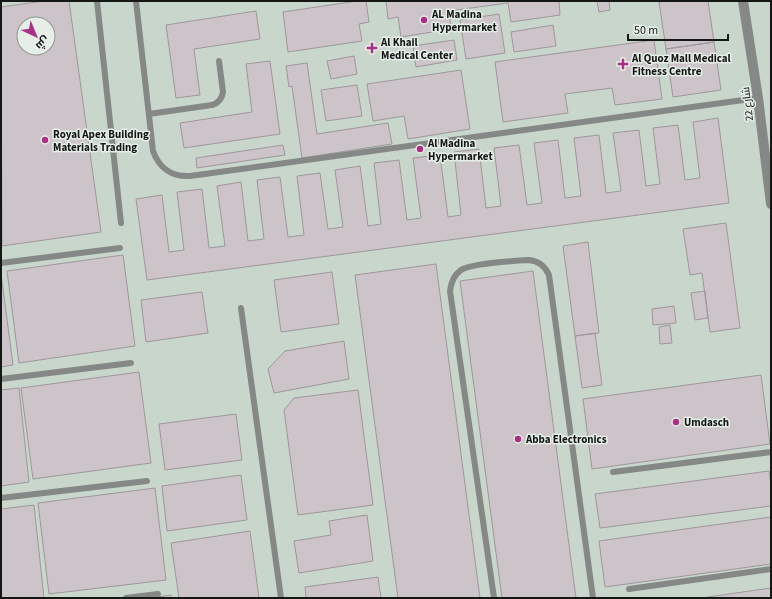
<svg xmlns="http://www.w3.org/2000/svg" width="772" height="599" font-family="'Source Sans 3',Cairo,sans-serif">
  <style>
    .built { fill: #c8d6cc; fill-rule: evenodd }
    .building { fill: #ccc4c8; stroke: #9f979b; fill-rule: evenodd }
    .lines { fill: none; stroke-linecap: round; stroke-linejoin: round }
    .lane { stroke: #858885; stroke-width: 6 }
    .street { stroke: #858885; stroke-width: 10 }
    .poi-dot { fill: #a93086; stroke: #e6eee8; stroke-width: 1.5 }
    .labels { text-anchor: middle; stroke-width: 3; stroke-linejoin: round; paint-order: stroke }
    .poi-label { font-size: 11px; font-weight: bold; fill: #151715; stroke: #e6eee8; text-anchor: start }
    .street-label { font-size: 11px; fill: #151715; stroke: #e6eee8 }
  </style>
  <rect width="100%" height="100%" fill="#d9e1db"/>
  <!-- built -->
  <path class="built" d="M1,1H771V598H1ZM24,24H48V48H24Z"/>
  <!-- building -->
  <path class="building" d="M44,1H69L101,232L2,246L1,7ZM24,24H48V48H24Z
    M357,1H366L369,22L359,24L362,41L288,52L283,12Z
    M386,1H559L560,15L511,22L508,3L449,11L451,29L401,37L398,17L388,19Z
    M597,1H609L610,10L599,12Z
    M665,1H708L714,42L666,49L659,2Z
    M256,11L260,39L194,49L200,95L176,98L166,25Z
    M499,14L505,53L466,59L460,20Z
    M553,25L556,46L514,52L511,32Z
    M454,40L457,60L416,67L413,46Z
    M654,40L662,99L615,105L612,88L565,94L568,113L503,122L495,62Z
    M714,42L721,90L673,97L666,49Z
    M354,56L357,74L331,79L327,61Z
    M270,61L280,134L184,148L180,123L252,112L246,64Z
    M307,63L317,134L388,123L392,144L302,158L292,86L289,87L286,66Z
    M461,70L470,129L408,139L404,116L373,121L367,84Z
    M357,85L362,116L326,121L321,90Z
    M718,118L729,203L147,280L136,199L162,195L169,252L184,250L177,192L202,189L209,248L225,246L217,186L241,182L248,241L264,239L257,180L280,177L288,237L304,235L297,176L320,173L328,229L343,227L335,170L360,166L368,226L381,224L374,163L399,160L407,220L421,218L413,158L440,155L448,217L461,215L454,152L479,149L486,208L501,206L494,148L519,145L527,205L542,203L534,143L558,140L565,198L581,196L574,138L599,135L606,193L621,191L613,133L639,130L646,186L660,184L653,128L678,125L685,180L700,178L693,122Z
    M283,145L285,155L197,168L196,158Z
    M726,223L740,328L710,332L702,273L690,275L683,229Z
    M588,242L599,333L575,336L563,246Z
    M123,255L135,346L19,363L7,271Z
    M436,264L480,598H398L355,275Z
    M533,271L576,598H502L460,281Z
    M332,272L339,324L281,332L274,280Z
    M1,274L13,365L1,367Z
    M705,291L708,318L695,320L691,293Z
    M202,292L208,333L146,342L141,300Z
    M674,306L676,323L653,325L652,309Z
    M670,325L672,343L660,344L659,327Z
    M595,333L602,385L582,388L575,336Z
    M344,341L349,379L274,393L268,369L285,351Z
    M139,372L151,463L33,479L21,388Z
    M761,375L770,444L592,469L583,399Z
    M19,388L29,482L1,486V390Z
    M358,390L373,505L298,515L284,410L294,398Z
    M236,414L242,460L165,470L159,424Z
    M769,471L771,485V506L600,528L595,494Z
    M241,475L247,520L167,531L162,486Z
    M155,488L166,580L49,594L38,503Z
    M34,505L44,598H1V509Z
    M367,515L373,561L299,573L294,541L331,535L329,521Z
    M771,517V564L605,587L599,541Z
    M250,531L259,598H179L171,543Z
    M378,577L381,598H306L305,587Z
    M771,588V598H701Z
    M171,595V598H151Z"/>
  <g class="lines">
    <!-- lane -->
    <path class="lane" d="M97,1L121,223
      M136,1L153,151C159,168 172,177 190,176L758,98
      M149,114L212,105C219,103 222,99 223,92L219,61
      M1,263L120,248
      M241,308L281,598
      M1,379L131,363
      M613,472L771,452
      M1,498L147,481
      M629,589L771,569
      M126,598L158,594
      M494,598L450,291C451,282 454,275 461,270C472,263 514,261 529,260C539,261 545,266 549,275L593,598"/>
    <!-- street -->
    <path class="street" d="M743,1L758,98L771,204"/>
  </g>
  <!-- markers -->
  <g class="poi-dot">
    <circle cx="424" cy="20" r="4"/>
    <path d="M370 42h4v4h4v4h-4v4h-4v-4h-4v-4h4z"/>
    <path d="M621 58h4v4h4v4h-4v4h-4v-4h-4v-4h4z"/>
    <circle cx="45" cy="140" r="4"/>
    <circle cx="420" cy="149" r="4"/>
    <circle cx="676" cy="422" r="4"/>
    <circle cx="518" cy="439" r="4"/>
  </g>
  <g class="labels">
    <!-- poi labels -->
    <g class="poi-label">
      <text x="432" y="18">AL Madina<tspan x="432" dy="13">Hypermarket</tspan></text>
      <text x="381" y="46">Al Khail<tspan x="381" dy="13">Medical Center</tspan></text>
      <text x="632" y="62">Al Quoz Mall Medical<tspan x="632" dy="13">Fitness Centre</tspan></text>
      <text x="53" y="138">Royal Apex Building<tspan x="53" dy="13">Materials Trading</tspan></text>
      <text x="428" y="147">Al Madina<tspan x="428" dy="13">Hypermarket</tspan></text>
      <text x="684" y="426">Umdasch</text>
      <text x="526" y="443">Abba Electronics</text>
    </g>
    <!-- street labels -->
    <g class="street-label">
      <text transform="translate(747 104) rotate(-97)" y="4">شارع 22</text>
    </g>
  </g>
  <!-- border -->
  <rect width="772" height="599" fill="none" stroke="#151715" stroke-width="4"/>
  <!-- north arrow -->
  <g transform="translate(36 36) rotate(136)"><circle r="19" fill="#e6eee8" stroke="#929894"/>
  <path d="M0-3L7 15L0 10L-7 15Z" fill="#a93086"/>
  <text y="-6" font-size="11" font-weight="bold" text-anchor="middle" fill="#151715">ش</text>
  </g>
  <!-- scale -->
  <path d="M628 34v6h100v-6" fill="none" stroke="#151715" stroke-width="2"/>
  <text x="634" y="34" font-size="12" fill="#151715" stroke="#e6eee8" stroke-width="3" paint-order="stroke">50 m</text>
</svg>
